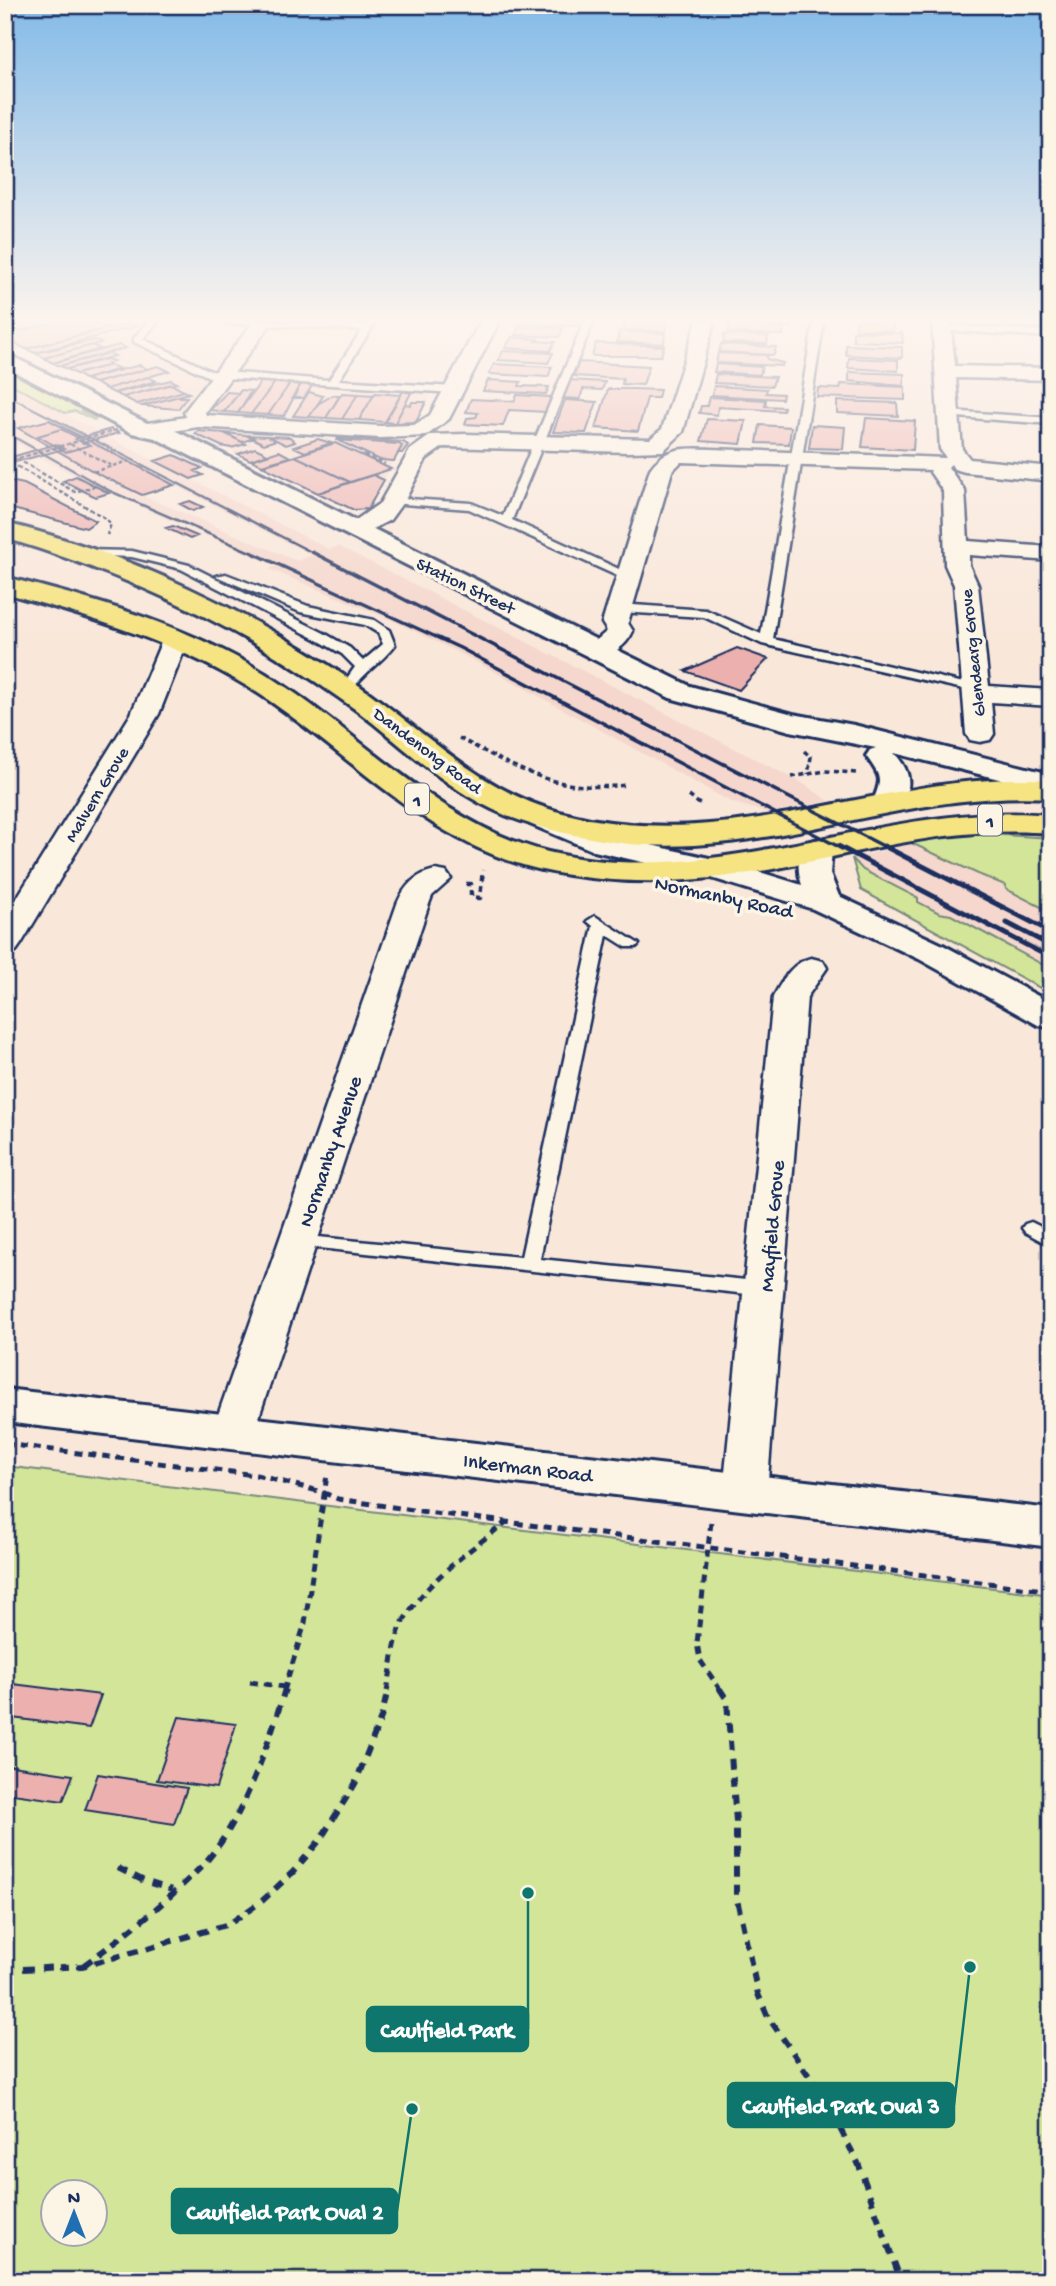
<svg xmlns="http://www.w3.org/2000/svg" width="1056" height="2286" font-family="'Gochi Hand',sans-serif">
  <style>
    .built { fill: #f5d7cd; fill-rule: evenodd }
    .green { fill: #d3e599; stroke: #778a7c; stroke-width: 2; fill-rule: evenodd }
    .building { fill: #ecb1af; stroke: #1b2f5e; stroke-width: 2 }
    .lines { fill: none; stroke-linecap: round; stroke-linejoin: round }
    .service-casing { stroke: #1b2f5e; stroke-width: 5 }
    .minor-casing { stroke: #1b2f5e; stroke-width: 5 }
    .tertiary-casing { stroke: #1b2f5e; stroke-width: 6 }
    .trunk-casing { stroke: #1b2f5e; stroke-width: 6 }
    .path-far4 { stroke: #1b2f5e; stroke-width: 2.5; stroke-dasharray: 4.5 2.5; stroke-linecap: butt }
    .path-far3 { stroke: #1b2f5e; stroke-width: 3.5; stroke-dasharray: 5 3.5; stroke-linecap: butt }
    .path-far2 { stroke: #1b2f5e; stroke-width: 4.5; stroke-dasharray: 6 5; stroke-linecap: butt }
    .path-far1 { stroke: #1b2f5e; stroke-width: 5; stroke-dasharray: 8 6; stroke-linecap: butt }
    .path { stroke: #1b2f5e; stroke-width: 6; stroke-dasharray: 10 8; stroke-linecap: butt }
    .service { fill: #fcf5e5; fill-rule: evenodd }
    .minor { fill: #fcf5e5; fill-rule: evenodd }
    .tertiary { fill: #fcf5e5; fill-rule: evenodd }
    .trunk { fill: #f6e381; fill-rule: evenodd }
    .rail-far2 { stroke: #1b2f5e; stroke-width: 2.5 }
    .rail-far1 { stroke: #1b2f5e; stroke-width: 3.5 }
    .rail { stroke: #1b2f5e; stroke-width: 5 }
    .path-bridge { stroke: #1b2f5e; stroke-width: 2.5; stroke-dasharray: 4.5 2.5; stroke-linecap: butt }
    .labels { text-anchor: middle; stroke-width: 7; stroke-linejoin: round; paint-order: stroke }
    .far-street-label { font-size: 18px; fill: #1b2f5e; stroke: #fcf5e5 }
    .shield { fill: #fcf5e5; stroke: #5e6a86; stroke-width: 2 }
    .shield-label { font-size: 19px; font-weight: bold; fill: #1b2f5e }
    .street-label { font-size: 21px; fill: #1b2f5e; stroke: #fcf5e5 }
    .leader { fill: none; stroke: #0f766e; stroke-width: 2.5 }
    .callout-dot { fill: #0f766e; stroke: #fcf5e5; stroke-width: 2.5 }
    .callout { fill: #0f766e; stroke: #0f766e; stroke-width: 2.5 }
    .callout-label { font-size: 23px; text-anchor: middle; font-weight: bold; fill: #fff }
  </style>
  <rect width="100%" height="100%" fill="#f9e7da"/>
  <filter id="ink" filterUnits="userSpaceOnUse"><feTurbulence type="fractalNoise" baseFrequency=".0143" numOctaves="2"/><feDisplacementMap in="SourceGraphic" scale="14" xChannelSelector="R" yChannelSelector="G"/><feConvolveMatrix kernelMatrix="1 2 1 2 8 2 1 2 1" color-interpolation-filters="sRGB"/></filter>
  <g filter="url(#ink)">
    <!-- built -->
    <path class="built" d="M5,320H152L132,341L206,375L435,387L416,422L409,423L143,407L5,339Z
      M5,382L125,446L329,549L339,546L802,783L829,801L768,813L731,802L473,660L394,621L269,569L276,566L151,512L51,464L5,436ZM47,418L205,501L312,555L297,561L139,494L75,462L16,427Z
      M199,432L399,444L402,446L368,509L354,510L197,434Z
      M912,844L978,874L985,875L1005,885L1006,889L1051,912V969L951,915L939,913L918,901V898L863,870L852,858Z"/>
    <!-- green -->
    <path class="green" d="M5,368L80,406L81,411L97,419L94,420L75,411L65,413L5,381Z
      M974,833L1051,838V912L1006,889L1005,885L978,874L907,841Z
      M852,858L863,870L918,898V902L939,913L951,915L1051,969V994L861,890Z
      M5,1466L1051,1595V2281H5ZM52,2192H94V2234H52Z"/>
    <!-- building -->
    <path class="building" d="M25,320H63L5,335V324Z
      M63,320H90L107,328L26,349L5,339V335Z
      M520,320H581L579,326H570L518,323Z
      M625,320H667L666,331L624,330Z
      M728,320H792L791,327L728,323Z
      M856,320L893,322V331L856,329Z
      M996,320L1047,323L1051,325V333L997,330Z
      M129,323L137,326L35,353L26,349Z
      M730,325L784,328L783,335L728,333Z
      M519,326L563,328L559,337L515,335Z
      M619,331L665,333L664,344L617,342Z
      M853,331L902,333L903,343L853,341Z
      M724,334L768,336L767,344L723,343Z
      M512,337L538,339L536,341L555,342L550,351L505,348Z
      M95,340L101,343L44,358L35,353Z
      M596,343L664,346L661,356H592Z
      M721,344L776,347L774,355L719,352Z
      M92,345L101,349L53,363L44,358Z
      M119,345L126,348L60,366L53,363Z
      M846,345L902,347V358L846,355Z
      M503,351L553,353L548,363L498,360Z
      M109,353L115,356L67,369L60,366Z
      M718,353L767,355V359L783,363L782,366L716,363Z
      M849,358L898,360V371L848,368Z
      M107,359L113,361L107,363L110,365L76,374L67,369Z
      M579,362L649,366L643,385L622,384L623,379L574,376Z
      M494,364L552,367L548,377L489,374Z
      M716,364L762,367L760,375L714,372Z
      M110,365L120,369L85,379L76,374Z
      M140,365L147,369L95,383L85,379Z
      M158,366L169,371L106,389L95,383Z
      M849,372L904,374V386L849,381Z
      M716,374L775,377L772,386L714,383Z
      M148,377L156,381L114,393L106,389Z
      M171,380L177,383L123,397L114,393Z
      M262,380L276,381L251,414L238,413Z
      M488,380L521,382L519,386L549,387L546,394L483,391Z
      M568,380L605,382L602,390L583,389L580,399L562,398Z
      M276,381L291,382L268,415L251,414Z
      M291,382H302L284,416L268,415Z
      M302,382L314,383L304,398H292Z
      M171,384L184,391L137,404L123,397Z
      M841,384L905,387V400L817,397L818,388L840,389Z
      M714,386L767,389L766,393L783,394L782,399L712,395Z
      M608,389H633L660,390L658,398H647L638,431L596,428Z
      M241,390L251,391L238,413L224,412Z
      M184,391L189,393L142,406L137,404Z
      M403,391L411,393L395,423L385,422Z
      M227,392L239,393L224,412L210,410Z
      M309,392L323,396L309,417L293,416Z
      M342,393L358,394L342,419L326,418Z
      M375,393L401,395L385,422L359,420Z
      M358,394L374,395L359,420L342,419Z
      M333,395H340L326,418L309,417L318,404Z
      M517,395L551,397L546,412L509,410L503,426L465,424L467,418L476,417L478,413L466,412L471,399L514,401Z
      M176,397H187L178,409L142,406Z
      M709,397L766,400L765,406L784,407L783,411L718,407L717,415L699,413L701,406H707Z
      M565,400L597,402L586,433L553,432Z
      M837,401L897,403L898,416L837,413Z
      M412,402H426L416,422L395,423L405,404L411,405Z
      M866,418L915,421L913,450L862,447Z
      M707,419L746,421L741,444L701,441Z
      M49,420L174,485L142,495L100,475L18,428Z
      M760,425L791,427L789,444L757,443Z
      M812,425L845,427L843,449L809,448Z
      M61,429L79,438L76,439L90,445L66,452L38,436Z
      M111,429L119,433L83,443L76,439Z
      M198,431L224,433L246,444L231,448L221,446L195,434Z
      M225,433L246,435L254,438L242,442Z
      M246,435L268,436L276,440L264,444Z
      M268,436L290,437L295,442L286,445Z
      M338,438L403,442L408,445L402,453H398L402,446L399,444L337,440Z
      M318,439L331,443L305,452L294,447Z
      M337,440L399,444L402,446L394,461L380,460Z
      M335,443L391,469L350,482L295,456Z
      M56,444L64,449L16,462L8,458Z
      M255,448L268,454L250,460L238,454Z
      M279,451L290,457L262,465L251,460Z
      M174,455L202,468L195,471L203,475L191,479L155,461Z
      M295,456L350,482L318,493L262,466Z
      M373,475L384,480L368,509L354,510L318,493Z
      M76,476L109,493L96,497L63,481Z
      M5,480L24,484L96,521L86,528L5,507Z
      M190,501L203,507L193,511L180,504Z
      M173,526L197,536L190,539L166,528Z
      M737,648L768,659L739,690L685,671Z
      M5,1683L101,1695L89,1728L5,1717Z
      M179,1717L236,1724L216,1788L157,1780Z
      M5,1765L73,1775L63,1801L5,1793Z
      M98,1774L187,1788L174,1824L85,1810Z"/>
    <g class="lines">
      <defs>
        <path id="service" d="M150,320H159L143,339L211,371L329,380L362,330L224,323L220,320L365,325L368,320H377L339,380L454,387L459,390L454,393L209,377L134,342V338Z
          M585,320H594L512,520L632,575V579H624L469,509L390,503L389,501L394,498L471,503L503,516Z
          M814,320H824L773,639L981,687V693L762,644L704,617L619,612L613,608L619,604L706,610L761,634Z
          M942,325L1051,331V337L939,330V326Z
          M948,411L1051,418V424L944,416L943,414Z
          M83,550L132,551L189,565L324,633L350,648L363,661L383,644L378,633L365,625L300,612L216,576L226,574L308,606L374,620L389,630L395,645C381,663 365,671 351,691H341L340,688L355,667L342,654L316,639L181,569L132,557L79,555V551Z
          M595,916L639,944L636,947H626L607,935L540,1259L766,1282L773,1284L776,1289L773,1294L766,1296L291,1245L289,1241L291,1237L298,1235L521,1257L593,926L587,921Z
          M1031,1222L1051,1232V1246L1025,1232L1022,1228L1025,1224Z"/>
        <path id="minor" d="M255,320H274L205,412L206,415L380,426L414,425L430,415L481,320H500L449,419L426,436L380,438L198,427L149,435L141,434L138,429L141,424L186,417L184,412L187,408Z
          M697,320H715L683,432L663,451L628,452L443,447L426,459L406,498L390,520L363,534H347L343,529L380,503L410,450L431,435L466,434L650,439L662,429Z
          M932,320H950L955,366L1051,368V380L956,378L962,449L970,459L1051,467V481L965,472L954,469L951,464L948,467L965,491L968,541L1051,547V561L969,555V565L978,585L989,686L1051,690V706L991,702L994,734L990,740L980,742L970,740L966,734L954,585L945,565L943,491L930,472L931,470L681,462L672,471L628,623L633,631C626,648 606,660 589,656L585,650L607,631L602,623L650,469C666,446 685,448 711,449L946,458L940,449Z
          M176,630L185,633L189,638L159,714L21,944L16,951L5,954V917L131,714L163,638L167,633Z
          M435,870L446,872L451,879L432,896L429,904L254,1432L248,1443L233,1448L218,1443L212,1432L397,904C405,885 415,875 435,870Z
          M811,958L823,961L827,968L807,997L767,1492L761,1504L745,1509L729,1504L723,1492L773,997C783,980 791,963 811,958Z"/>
        <path id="tertiary" d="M5,353L147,423L170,428L690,686L793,714L854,725L1051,774V792L894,753C912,772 913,788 898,810L887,812L876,810L872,803C883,778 881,777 866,756L870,750L876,748L790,731L670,698L155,438L132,433L5,367Z
          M541,808L615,837L727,862L802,885C797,871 797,855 805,843L816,840L827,843L832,850L830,874L839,896L943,945L1051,1003V1028L1038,1025L919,959L813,909L708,877L594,851L530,824L525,817L530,810Z
          M5,1389L1051,1509V1547L5,1422Z"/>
        <path id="trunk" d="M5,523C129,553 249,611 354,682C423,729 480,792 563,813C737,858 882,769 1051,780V798C897,788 750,869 596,839C561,833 524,825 492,809C448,788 411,754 373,723C349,704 324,687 299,671C209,612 108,569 5,538Z
          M5,577C101,601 200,629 283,685C369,742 444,826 548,852C718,893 881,800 1051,815V833C945,824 852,856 750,873C680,884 611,885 542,870C429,845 354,757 261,695C183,644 94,618 5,593Z"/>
      </defs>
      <!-- service casing -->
      <use href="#service" class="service-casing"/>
      <!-- minor casing -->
      <use href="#minor" class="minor-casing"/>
      <!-- tertiary casing -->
      <use href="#tertiary" class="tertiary-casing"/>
      <!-- trunk casing -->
      <use href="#trunk" class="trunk-casing"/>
      <!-- path-far4 -->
      <path class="path-far4" d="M70,444L112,466
        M364,455L385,464
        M17,459L75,492L96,486
        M5,463L8,461L105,518L111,524L107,535
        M93,472L129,461"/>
      <!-- path-far3 -->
      <path class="path-far3" d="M459,738C520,770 556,793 627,785
        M804,751L811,757L808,774
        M792,777L825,771L857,773
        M689,796L702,806"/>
      <!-- path-far2 -->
      <path class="path-far2" d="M466,884H471V897L480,898L483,870"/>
      <!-- path-far1 -->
      <path class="path-far1" d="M5,1444L256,1475L322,1492L338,1499L427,1512L1051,1591
        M711,1522L697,1643L700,1660L721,1691
        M250,1682L285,1687
        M284,1691L305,1623L327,1475
        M387,1691C392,1670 393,1641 403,1622C426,1581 469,1551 505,1523"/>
      <!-- path -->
      <path class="path" d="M720,1689L727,1700L736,1822V1895L758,1994L768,2017L823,2096L858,2163L901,2281
        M118,1868L144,1881L172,1890
        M84,1965C124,1936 165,1903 200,1868C243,1824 267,1747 285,1689
        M5,1970L82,1966L135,1952L229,1924L262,1901L293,1872L320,1840L355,1784L382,1715L388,1689"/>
      <!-- service -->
      <use href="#service" class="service"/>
      <!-- minor -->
      <use href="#minor" class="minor"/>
      <!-- tertiary -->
      <use href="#tertiary" class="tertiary"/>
      <!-- trunk -->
      <use href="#trunk" class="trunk"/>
      <!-- rail-far2 -->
      <path class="rail-far2" d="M5,394L315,554
        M5,432L110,491L255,554"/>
      <!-- rail-far1 -->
      <path class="rail-far1" d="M251,552L460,648L841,848
        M312,552L887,848"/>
      <!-- rail -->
      <path class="rail" d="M838,846L1051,958
        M884,846L1051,932
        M1007,923L1051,946"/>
      <!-- path-bridge -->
      <path class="path-bridge" d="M12,460L117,430"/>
    </g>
  </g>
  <!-- sky -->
  <linearGradient id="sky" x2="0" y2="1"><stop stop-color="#83bae8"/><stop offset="0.5" stop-color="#fcf4ee"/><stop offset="1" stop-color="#fcf4ee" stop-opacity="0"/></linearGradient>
  <rect width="1056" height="640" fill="url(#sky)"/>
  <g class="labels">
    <!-- far-street labels -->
    <g class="far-street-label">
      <text transform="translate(466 585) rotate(26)" y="6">Station Street</text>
      <text transform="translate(972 653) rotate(-96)" y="6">Glendearg Grove</text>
      <text transform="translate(428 750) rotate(37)" y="6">Dandenong Road</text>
      <text transform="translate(96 794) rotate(-59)" y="6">Malvern Grove</text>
    </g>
    <!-- shield labels -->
    <g class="shield">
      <rect x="405" y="783.5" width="24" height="31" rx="5"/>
      <rect x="978" y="804.5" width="24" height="31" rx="5"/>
    </g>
    <g class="shield-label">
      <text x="417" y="806">1</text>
      <text x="990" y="827">1</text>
    </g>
    <!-- street labels -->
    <g class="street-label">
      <text transform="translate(724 896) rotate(12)" y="7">Normanby Road</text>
      <text transform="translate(329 1151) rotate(-71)" y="7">Normanby Avenue</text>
      <text transform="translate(771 1226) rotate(-85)" y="7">Mayfield Grove</text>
      <text transform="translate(528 1467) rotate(7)" y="7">Inkerman Road</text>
    </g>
  </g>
  <!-- callouts -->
  <path class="leader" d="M528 1893L528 2029M970 1967L954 2105M412 2109L397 2211"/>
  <g class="callout-dot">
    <circle cx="528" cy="1893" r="7"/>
    <circle cx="970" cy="1967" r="7"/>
    <circle cx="412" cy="2109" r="7"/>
  </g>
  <g class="callout">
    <rect x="367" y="2007" width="161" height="44" rx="7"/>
    <rect x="728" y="2083" width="226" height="44" rx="7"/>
    <rect x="172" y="2189" width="225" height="44" rx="7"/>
  </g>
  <g class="callout-label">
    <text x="447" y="2037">Caulfield Park</text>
    <text x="841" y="2113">Caulfield Park Oval 3</text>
    <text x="285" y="2219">Caulfield Park Oval 2</text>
  </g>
  <!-- margin -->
  <rect width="1056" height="2286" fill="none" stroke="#fcf5e5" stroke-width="28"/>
  <rect x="14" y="14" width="1028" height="2258" fill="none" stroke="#1b2f5e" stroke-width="2.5" filter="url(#ink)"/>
  <!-- north arrow -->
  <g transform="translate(74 2213)"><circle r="33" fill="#fcf5e5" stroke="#a2a6af" stroke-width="2"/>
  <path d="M0-5L12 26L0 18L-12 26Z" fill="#1f6fb2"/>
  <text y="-10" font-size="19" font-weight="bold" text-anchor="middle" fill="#1b2f5e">N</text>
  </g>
</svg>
